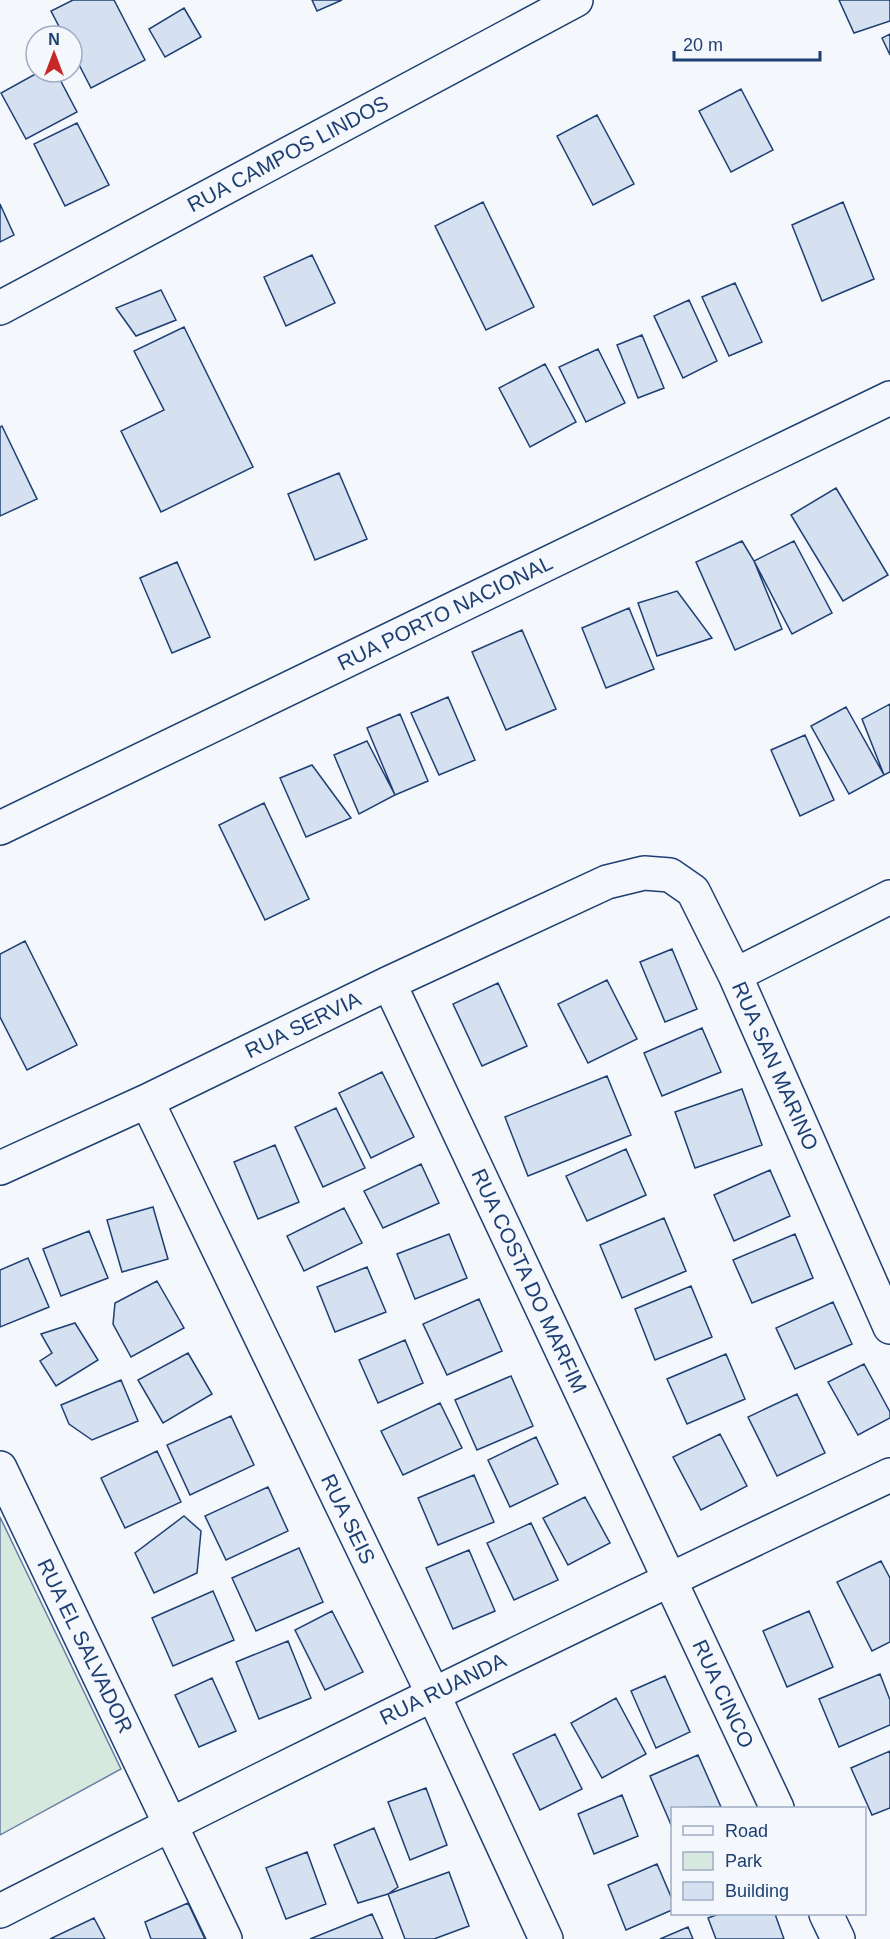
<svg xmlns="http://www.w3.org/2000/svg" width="890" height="1939" font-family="Arial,sans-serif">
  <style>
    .green { fill: #d7e8df; stroke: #687fa3; stroke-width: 1.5 }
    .building { fill: #d5e0f0; stroke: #1d3f73; stroke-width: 1.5 }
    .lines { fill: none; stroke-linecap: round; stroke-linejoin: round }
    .street-casing { stroke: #1d3f73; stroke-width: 36 }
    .street { stroke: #f4f7fb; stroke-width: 33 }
    .labels { text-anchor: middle; stroke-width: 4.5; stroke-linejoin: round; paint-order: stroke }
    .street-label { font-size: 21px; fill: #1d3f73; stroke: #f4f7fb }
  </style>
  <rect width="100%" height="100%" fill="#f4f7fb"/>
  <!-- green -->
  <path class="green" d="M0,1517L121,1769L0,1835Z"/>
  <!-- building -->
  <path class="building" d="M73,0H114L145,60L91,88L72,51V36H64L51,11Z
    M312,0H342L317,11Z
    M839,0H890V21L854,33Z
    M184,8L201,37L165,57L149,29Z
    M890,34V55L882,38Z
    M39,72H56L77,112L26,139L1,93Z
    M741,89L773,150L731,172L699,111Z
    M597,115L634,184L593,205L557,136Z
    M77,123L109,185L65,206L34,144Z
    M483,202L534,307L486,330L435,226Z
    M843,202L874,279L822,301L792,225Z
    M0,204L14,235L0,242Z
    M312,255L335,303L286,326L264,277Z
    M735,283L762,342L729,356L702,297Z
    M161,290L176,320L136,336L116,308Z
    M689,300L717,361L683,378L654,316Z
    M184,327L253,467L161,512L121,431L164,410L134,351Z
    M642,335L664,388L638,398L617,345Z
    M598,349L625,403L586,422L559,367Z
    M545,364L576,422L530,447L499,388Z
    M2,426L37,499L0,516V427Z
    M339,473L367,539L315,560L288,494Z
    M836,488L888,575L843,601L791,515Z
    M742,541L754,561L782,629L735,650L696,562Z
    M794,541L832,613L792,634L754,561Z
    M177,562L210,637L172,653L140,578Z
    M677,591L712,638L657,656L638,603Z
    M629,608L654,669L606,688L582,628Z
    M522,630L556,709L506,730L472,652Z
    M448,697L475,760L439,775L411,713Z
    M890,704V772L884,775L862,719Z
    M846,707L884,775L849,794L811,726Z
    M400,714L428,781L395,795L367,728Z
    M805,735L834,800L800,816L771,750Z
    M367,741L395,795L359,814L334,755Z
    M312,765L351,818L306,837L280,778Z
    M264,803L309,899L265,920L219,825Z
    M25,941L77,1045L27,1070L0,1017V954Z
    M672,949L697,1009L665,1022L640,962Z
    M607,980L637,1039L588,1063L558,1004Z
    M498,983L527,1046L482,1066L453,1004Z
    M702,1028L721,1072L662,1096L644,1053Z
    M382,1072L414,1137L371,1158L339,1093Z
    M607,1076L631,1135L528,1176L505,1117Z
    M742,1089L762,1145L695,1168L675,1112Z
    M336,1108L365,1168L323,1187L295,1127Z
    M275,1145L299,1202L258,1219L234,1162Z
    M626,1149L646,1195L587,1221L566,1176Z
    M421,1164L439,1203L383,1228L364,1191Z
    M770,1170L790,1216L734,1241L714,1195Z
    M153,1207L168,1259L122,1272L107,1220Z
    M344,1208L362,1243L304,1271L287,1236Z
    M664,1218L686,1271L622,1298L600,1245Z
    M89,1231L108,1278L61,1296L43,1249Z
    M449,1234L467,1278L415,1299L397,1254Z
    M795,1234L813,1278L752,1303L733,1260Z
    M28,1258L49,1307L0,1327V1270Z
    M367,1267L386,1312L335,1332L317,1287Z
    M157,1281L184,1328L131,1357L113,1324L115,1303Z
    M691,1286L712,1337L655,1360L635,1309Z
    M479,1299L502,1351L447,1375L423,1324Z
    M833,1302L852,1344L795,1369L776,1328Z
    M75,1323L98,1360L56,1386L40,1361L52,1353L41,1334Z
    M405,1340L423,1383L378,1403L359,1360Z
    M188,1353L212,1394L163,1423L138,1380Z
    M726,1354L745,1399L687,1424L667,1379Z
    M864,1364L890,1412V1418L858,1435L828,1382Z
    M511,1376L533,1426L477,1450L455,1400Z
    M121,1380L138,1421L92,1440L69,1424L61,1405Z
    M797,1394L825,1453L777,1476L748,1417Z
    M440,1403L462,1448L403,1475L381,1431Z
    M231,1416L254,1465L190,1495L167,1445Z
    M720,1434L747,1486L701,1510L673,1457Z
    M536,1437L558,1484L510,1507L488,1460Z
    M157,1451L181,1502L125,1528L101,1478Z
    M474,1475L494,1522L438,1545L418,1498Z
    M268,1487L288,1531L226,1560L205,1516Z
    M585,1497L610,1543L568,1565L543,1518Z
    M184,1516L201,1531L197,1573L154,1593L135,1553Z
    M531,1523L558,1580L514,1600L487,1543Z
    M299,1548L323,1602L256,1631L232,1578Z
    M469,1550L495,1611L453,1629L426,1568Z
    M881,1561L890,1578V1642L872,1651L837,1582Z
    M213,1591L234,1640L173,1666L152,1618Z
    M332,1611L363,1672L325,1690L295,1630Z
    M809,1611L833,1667L787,1687L763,1631Z
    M288,1641L311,1698L259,1719L236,1662Z
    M880,1674L890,1700V1725L839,1747L819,1699Z
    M665,1676L690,1732L656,1748L631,1691Z
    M212,1678L236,1731L199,1747L175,1695Z
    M616,1698L646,1754L602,1778L571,1723Z
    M555,1734L582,1789L540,1810L513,1754Z
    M890,1751V1808L872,1815L851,1768Z
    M698,1755L721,1807L672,1808V1827L650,1776Z
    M426,1788L447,1845L410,1860L388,1802Z
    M622,1795L638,1836L594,1854L578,1814Z
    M374,1828L398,1887L388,1894L358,1903L334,1845Z
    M307,1852L326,1904L286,1919L266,1868Z
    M657,1864L672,1899V1910L626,1930L608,1885Z
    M449,1872L469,1926L434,1939H405L388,1894Z
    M188,1903L205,1939H151L145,1922Z
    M372,1914L383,1939H310Z
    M719,1914H775L784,1939H716L708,1918Z
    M94,1918L105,1939H50Z
    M688,1927L693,1939H660Z"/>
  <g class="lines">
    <defs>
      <path id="street" d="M0,308L576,0
        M0,828L890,398
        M735,975L890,897
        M389,983L777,1808
        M147,1101L433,1694L546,1939
        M0,1168L147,1101L389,983L607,882L644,873L670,875L693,891L735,975L890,1327
        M0,1468L225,1939
        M0,1911C294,1761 591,1616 890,1475
        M826,1914L838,1939"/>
    </defs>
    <!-- street casing -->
    <use href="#street" class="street-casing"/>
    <!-- street -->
    <use href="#street" class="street"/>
  </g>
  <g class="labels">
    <!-- street labels -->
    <g class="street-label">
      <text transform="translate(288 154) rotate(-28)" y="7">RUA CAMPOS LINDOS</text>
      <text transform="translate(445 613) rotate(-26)" y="7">RUA PORTO NACIONAL</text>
      <text transform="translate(303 1025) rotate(-26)" y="7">RUA SERVIA</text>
      <text transform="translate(775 1066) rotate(66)" y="7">RUA SAN MARINO</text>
      <text transform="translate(529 1281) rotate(65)" y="7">RUA COSTA DO MARFIM</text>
      <text transform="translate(348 1519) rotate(64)" y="7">RUA SEIS</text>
      <text transform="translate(85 1646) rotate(64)" y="7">RUA EL SALVADOR</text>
      <text transform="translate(443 1689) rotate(-26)" y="7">RUA RUANDA</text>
      <text transform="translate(723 1694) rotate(65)" y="7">RUA CINCO</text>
    </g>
  </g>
  <!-- legend -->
  <rect x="671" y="1807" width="195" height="108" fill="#f4f7fb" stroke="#9eadc5" stroke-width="1.5"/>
  <rect x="683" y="1826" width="30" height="9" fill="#f4f7fb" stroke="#9eadc5" stroke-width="1.5"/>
  <text x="725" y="1837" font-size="18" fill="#1d3f73">Road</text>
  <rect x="683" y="1852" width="30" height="18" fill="#d7e8df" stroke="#9eadc5" stroke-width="1.5"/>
  <text x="725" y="1867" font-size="18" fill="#1d3f73">Park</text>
  <rect x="683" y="1882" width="30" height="18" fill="#d5e0f0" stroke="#9eadc5" stroke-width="1.5"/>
  <text x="725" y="1897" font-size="18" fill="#1d3f73">Building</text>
  <!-- north arrow -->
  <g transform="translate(54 54)"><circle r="28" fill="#f4f7fb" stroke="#9eadc5" stroke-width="1.5"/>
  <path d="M0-4.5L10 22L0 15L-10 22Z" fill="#c62828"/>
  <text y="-9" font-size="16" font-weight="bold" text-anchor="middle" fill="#1d3f73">N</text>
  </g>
  <!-- scale -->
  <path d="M674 51v9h146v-9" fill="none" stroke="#1d3f73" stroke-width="3"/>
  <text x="683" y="51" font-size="18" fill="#1d3f73" stroke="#f4f7fb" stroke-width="4.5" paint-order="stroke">20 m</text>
</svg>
